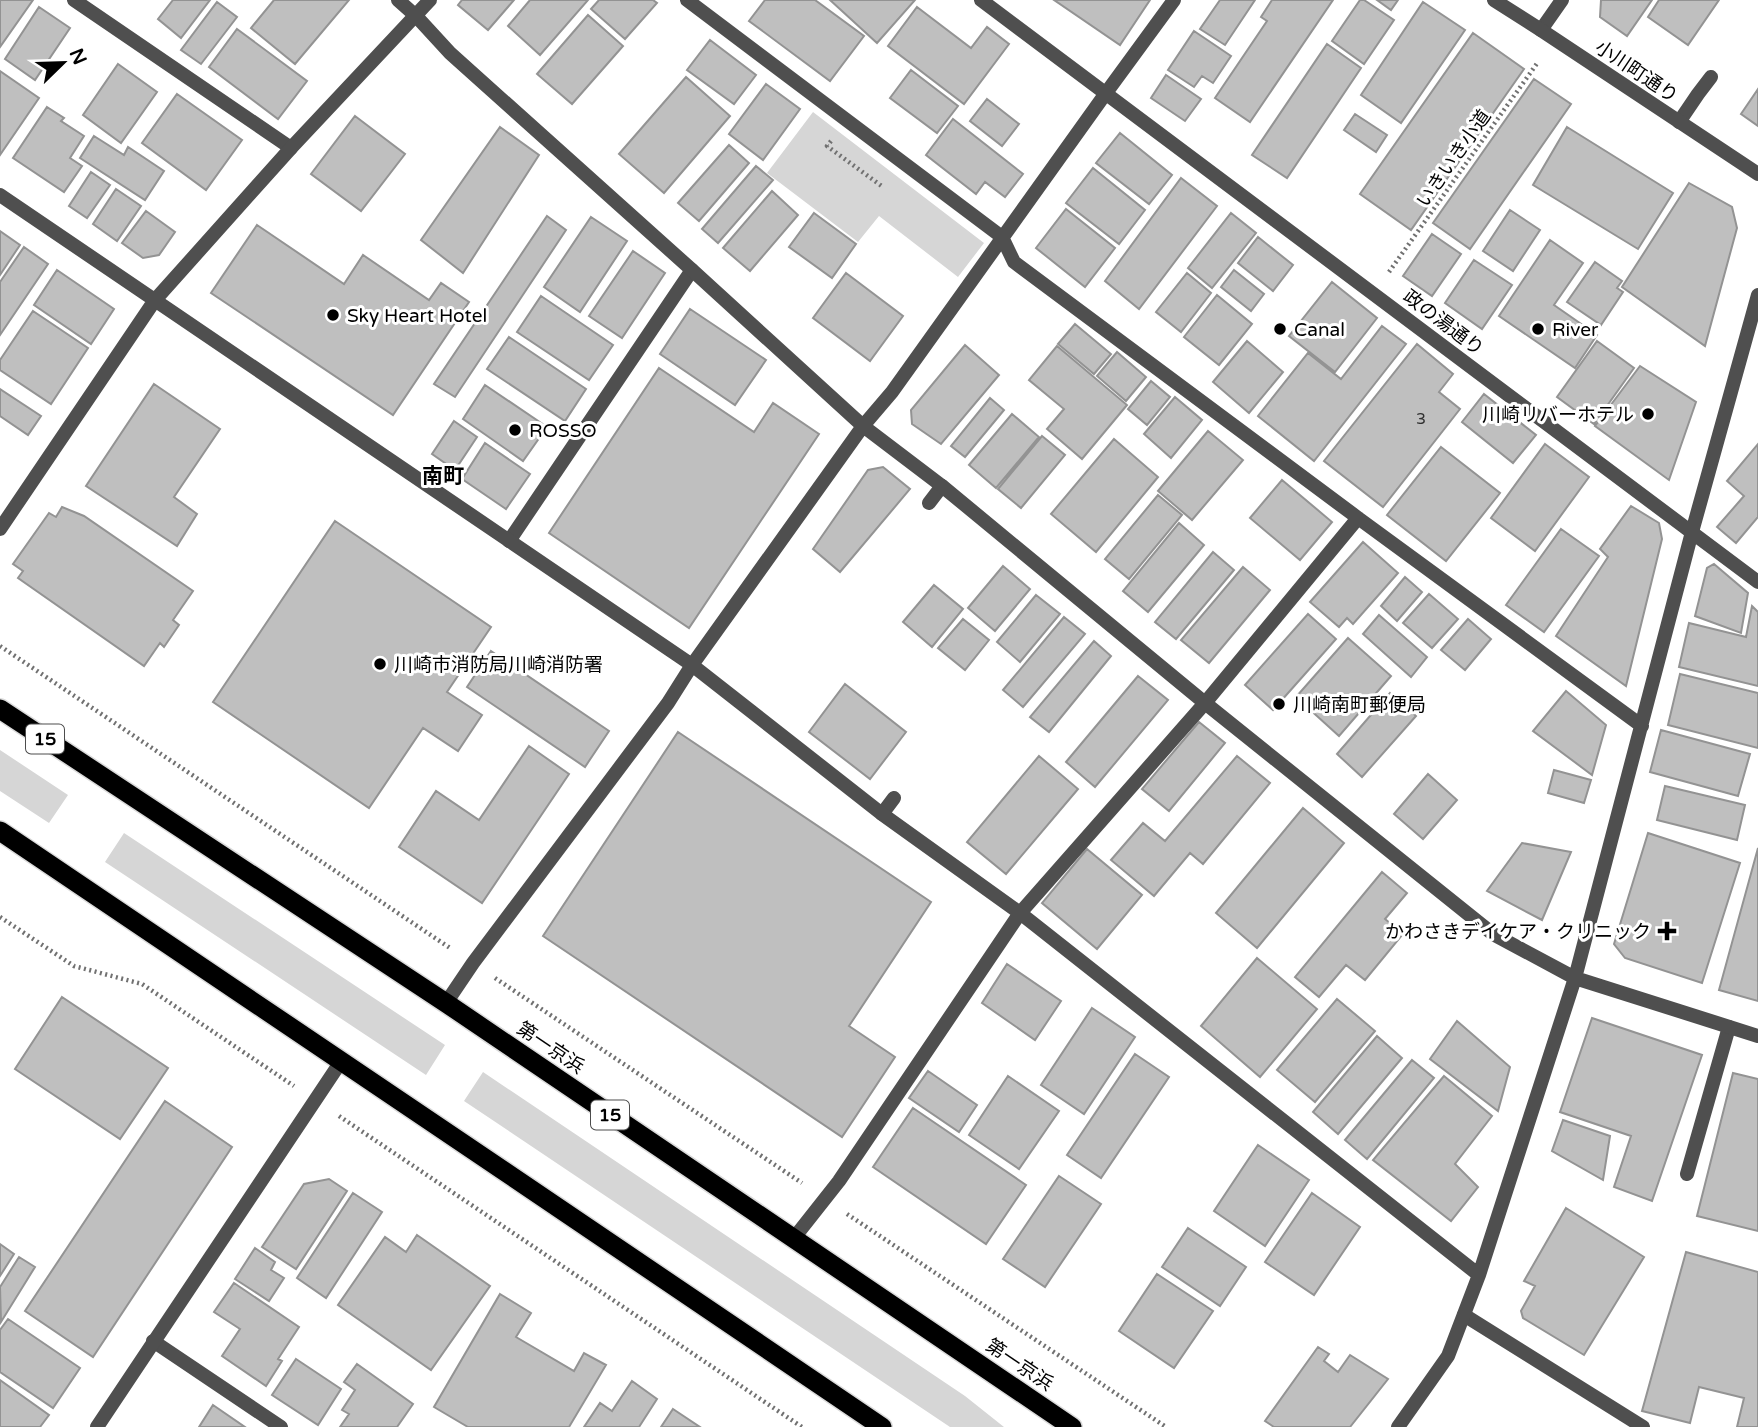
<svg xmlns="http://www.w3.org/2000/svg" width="1758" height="1427" font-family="'Varela Round','Noto Sans JP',sans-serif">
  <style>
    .green { fill: #d6d6d6 }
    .building { fill: #bfbfbf; stroke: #939393; stroke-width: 2 }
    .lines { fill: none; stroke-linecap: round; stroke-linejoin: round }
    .trunk-casing { stroke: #dbdbdb; stroke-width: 22 }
    .path { stroke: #717171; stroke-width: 4.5; stroke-dasharray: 2 3.5; stroke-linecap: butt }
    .service { stroke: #4f4f4f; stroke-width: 14 }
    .minor { stroke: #4f4f4f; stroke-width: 14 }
    .tertiary { stroke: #4f4f4f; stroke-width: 14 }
    .trunk { stroke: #000; stroke-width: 19 }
    .poi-dot { fill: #000; stroke: #fff; stroke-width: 2.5 }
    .labels { text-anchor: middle; stroke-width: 6; stroke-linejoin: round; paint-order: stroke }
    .number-label { font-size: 16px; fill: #303030 }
    .shield { fill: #fff; stroke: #4c4c4c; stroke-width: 2 }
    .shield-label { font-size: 18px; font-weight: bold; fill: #000 }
    .street-label { font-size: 19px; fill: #000; stroke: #fff }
    .poi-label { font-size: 19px; fill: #000; stroke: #fff; text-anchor: start }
    .neighbourhood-label { font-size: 21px; font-weight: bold; fill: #000; stroke: #fff }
  </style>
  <rect width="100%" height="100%" fill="#fff"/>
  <!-- green -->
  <path class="green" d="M813,112L984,243L958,277L879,216L858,242L767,173Z
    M0,750L68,795L49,823L0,791Z
    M124,833L445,1045L426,1075L105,862Z
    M483,1072L965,1396L1004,1427H950L464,1101Z"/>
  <!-- building -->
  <path class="building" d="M0,0H33L0,47Z
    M173,0H210L181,38L158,19Z
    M274,0H349L295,64L251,28Z
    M462,0H514L488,30L458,5Z
    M530,0H588L540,55L508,26Z
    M599,0H653L657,3L625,39L591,9Z
    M765,0H815L864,36L830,81L749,21Z
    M830,0H915L877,43Z
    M1054,0H1150L1120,45Z
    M1220,0H1255L1225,45L1200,29Z
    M1272,0H1333L1250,122L1215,98L1267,21L1261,17Z
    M1360,0H1364L1394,20L1364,64L1332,41Z
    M1377,0H1398L1391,10Z
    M1601,0H1652L1627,36L1600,17Z
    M1659,0H1719L1688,45L1648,17Z
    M217,2L237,17L201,64L181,50Z
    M1423,2L1465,30L1401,123L1361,95Z
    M39,7L70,28L35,80L5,59Z
    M917,7L971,48L987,27L1009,44L964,104L888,46Z
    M588,15L623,46L572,104L537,74Z
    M237,29L307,81L278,119L209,67Z
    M1194,31L1231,56L1213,83L1202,76L1194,87L1168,70Z
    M1473,33L1524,69L1411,230L1360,194Z
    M710,40L756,75L734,104L687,70Z
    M1327,44L1361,68L1287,178L1252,155Z
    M118,64L157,92L121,143L83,115Z
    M911,70L958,106L937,133L890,98Z
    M0,71L39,98L0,155Z
    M1166,75L1201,99L1185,121L1151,98Z
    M686,77L730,116L664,193L619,154Z
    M1534,79L1571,104L1470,249L1433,223Z
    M766,84L800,109L763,160L729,134Z
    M1758,89V126L1741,114Z
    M177,94L242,140L206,190L142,143Z
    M987,99L1019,124L1002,146L970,121Z
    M47,107L64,118L61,121L84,136L70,158L82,166L64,192L13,158Z
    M1355,114L1387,135L1376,152L1344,130Z
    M355,116L405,154L361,211L311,174Z
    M953,119L1023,174L1005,197L985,182L976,194L926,155Z
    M500,127L539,155L463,273L421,240Z
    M1567,127L1673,193L1638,249L1533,185Z
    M1120,133L1172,175L1149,204L1096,163Z
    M94,136L124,155L128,147L164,171L145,200L80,158Z
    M729,145L749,163L699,221L678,203Z
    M756,166L773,180L718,243L702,229Z
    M1093,168L1145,210L1119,244L1066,203Z
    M91,172L110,185L87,218L69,206Z
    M1181,178L1217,206L1139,309L1105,281Z
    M1689,183L1732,207L1737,228L1705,346L1622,287Z
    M116,189L141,206L117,241L93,224Z
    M772,191L798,215L750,271L723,248Z
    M1066,209L1115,248L1085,287L1036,248Z
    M1510,210L1540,230L1513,271L1483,251Z
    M146,211L175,232L159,255L143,258L122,243Z
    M814,213L856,244L832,278L789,247Z
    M1231,213L1256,233L1212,288L1188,268Z
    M547,216L566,230L455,397L434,384Z
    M591,217L627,241L580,312L544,287Z
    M257,225L344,284L363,255L429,300L441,283L469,302L393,415L211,293Z
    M0,231L20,245L0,275Z
    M1432,234L1461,254L1432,296L1403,276Z
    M1258,237L1293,265L1273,291L1238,263Z
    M1550,240L1583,263L1554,305L1597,335L1575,368L1499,316Z
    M24,247L48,264L0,335V282Z
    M633,251L665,273L622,338L589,316Z
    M1474,260L1512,285L1482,329L1445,303Z
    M1595,262L1622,281L1617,288L1623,292L1601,325L1567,302Z
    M57,270L114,309L91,344L34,305Z
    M1234,270L1264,294L1251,311L1221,287Z
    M846,273L903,316L870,361L813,318Z
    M1187,273L1211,293L1181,332L1156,312Z
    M1332,282L1377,318L1335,372L1289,336Z
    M1217,295L1252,324L1219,365L1184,337Z
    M541,296L613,345L589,380L517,332Z
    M690,309L766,360L735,405L660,354Z
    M33,311L88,348L51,404L0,370V360Z
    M1075,324L1111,354L1094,374L1058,344Z
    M1382,326L1406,344L1314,461L1258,416L1308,353L1341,379Z
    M509,337L586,389L565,421L487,369Z
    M1247,341L1283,372L1249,413L1213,382Z
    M1597,341L1634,368L1594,424L1557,397Z
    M1417,344L1453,374L1439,392L1460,409L1383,507L1324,461Z
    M965,345L999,375L941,444L912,424L911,410Z
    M1057,346L1127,405L1082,459L1047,429L1064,409L1029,380Z
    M1117,352L1146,377L1126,401L1097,376Z
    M1640,366L1696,402L1669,480L1595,426Z
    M659,368L754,432L773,403L819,434L689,628L549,533Z
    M1151,381L1170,397L1147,425L1128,409Z
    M154,384L220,429L174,497L197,514L177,546L86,486Z
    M485,385L547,427L523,461L463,419Z
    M0,389L41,416L28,435L0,416Z
    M1484,394L1536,435L1513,463L1462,422Z
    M1175,397L1202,420L1171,458L1144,434Z
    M990,398L1004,410L965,457L951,446Z
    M1012,414L1039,437L996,488L969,465Z
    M454,421L477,437L455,470L432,454Z
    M1208,431L1243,460L1192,520L1158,491Z
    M1042,436L1065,455L1021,508L998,489Z
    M1114,439L1158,477L1096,552L1051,514Z
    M485,443L530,474L506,509L462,479Z
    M1545,444L1589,477L1535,551L1491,518Z
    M1758,444V517L1736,543L1717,527L1744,496L1727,481Z
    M1441,447L1500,493L1446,561L1387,515Z
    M883,467L910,489L840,572L813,549L868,470Z
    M1282,480L1332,522L1300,560L1250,518Z
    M1158,495L1182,515L1129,579L1105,559Z
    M1631,506L1659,523L1662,539L1626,686L1556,636L1608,557L1600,549Z
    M62,507L84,516L193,591L173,620L179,625L164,647L160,643L144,666L18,578L23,571L13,564L49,513L56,517Z
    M335,521L491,627L447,692L482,715L458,751L423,728L369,808L213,702Z
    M1179,523L1204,545L1148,612L1123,591Z
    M1561,529L1599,556L1544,632L1506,605Z
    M1363,542L1398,573L1353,624L1347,618L1339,627L1310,602Z
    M1213,552L1234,570L1176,639L1155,622Z
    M1714,564L1748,593L1741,633L1695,616L1707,568Z
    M1003,566L1030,589L995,631L968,608Z
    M1243,567L1270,590L1209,663L1181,640Z
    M1405,577L1422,592L1397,621L1381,606Z
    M934,585L963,609L932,647L903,622Z
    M1429,594L1458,619L1432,648L1403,623Z
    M1036,595L1060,614L1020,662L997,642Z
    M1752,606L1758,612V686L1679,667L1689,623L1746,637Z
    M1308,614L1336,639L1273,710L1245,685Z
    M1379,615L1427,657L1411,677L1363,634Z
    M1064,617L1085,634L1023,707L1003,690Z
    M963,619L989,640L965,670L938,648Z
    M1468,619L1491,639L1465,670L1441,650Z
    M1348,638L1391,676L1339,736L1296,697Z
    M1094,641L1111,656L1049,732L1030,717Z
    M491,651L609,731L585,767L467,687Z
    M1680,674L1758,693V748L1668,725Z
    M1138,676L1168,700L1095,787L1066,762Z
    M845,684L906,732L870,779L809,732Z
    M1566,691L1606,725L1592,775L1533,731Z
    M1390,693L1416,716L1362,777L1337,754Z
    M1199,722L1225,743L1169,811L1142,789Z
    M1661,730L1750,754L1738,796L1650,772Z
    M678,732L931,902L849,1026L895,1057L842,1137L543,936Z
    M529,746L569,774L482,903L399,847L436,791L479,820Z
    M1039,756L1078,789L1006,874L967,842Z
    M1237,756L1270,783L1203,864L1190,853L1154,896L1111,860L1143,823L1165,841Z
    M1554,770L1591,780L1584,803L1548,793Z
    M1428,774L1457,800L1423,839L1394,814Z
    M1665,786L1745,805L1737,840L1657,820Z
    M1303,808L1344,843L1257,948L1216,913Z
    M1648,833L1740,863L1702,983L1625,958L1614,944Z
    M1522,843L1571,852L1542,920L1487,891Z
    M1758,848V1001L1719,990Z
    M1087,849L1142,895L1097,949L1042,903Z
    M1382,872L1407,893L1385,919L1403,934L1365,980L1346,965L1319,997L1295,977Z
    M1257,958L1317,1009L1260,1077L1201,1026Z
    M1007,964L1061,1001L1035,1040L982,1003Z
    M62,997L168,1068L120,1139L15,1069Z
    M1337,999L1375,1031L1315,1102L1277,1070Z
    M1092,1008L1135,1037L1084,1114L1041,1085Z
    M1592,1018L1702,1055L1652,1201L1614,1187L1631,1136L1560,1112Z
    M1457,1021L1510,1067L1498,1111L1430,1059Z
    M1377,1036L1402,1058L1338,1134L1313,1112Z
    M1135,1054L1169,1077L1101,1178L1067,1155Z
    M1412,1060L1434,1078L1367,1159L1345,1140Z
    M928,1071L977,1105L959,1132L909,1098Z
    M1733,1073L1758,1079V1231L1697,1216Z
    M1008,1076L1059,1111L1019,1169L969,1135Z
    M1444,1076L1492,1116L1455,1164L1478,1187L1451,1221L1373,1160Z
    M165,1101L232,1147L93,1357L25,1311Z
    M913,1108L1026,1185L986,1244L873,1167Z
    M1563,1120L1610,1136L1603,1180L1552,1151Z
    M1258,1145L1309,1180L1265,1246L1214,1211Z
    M1059,1176L1101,1204L1045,1287L1003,1259Z
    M329,1179L347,1191L296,1269L262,1247L304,1184Z
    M353,1193L382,1212L326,1298L297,1278Z
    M1312,1193L1360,1227L1314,1295L1265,1262Z
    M1566,1208L1644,1257L1584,1355L1523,1318L1521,1311L1535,1286L1524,1281Z
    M1188,1228L1246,1267L1220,1306L1162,1267Z
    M417,1235L490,1286L431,1370L338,1305L385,1237L406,1252Z
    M0,1244L14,1254L0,1276Z
    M255,1248L275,1262L271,1270L284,1278L269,1301L235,1279Z
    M1686,1252L1758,1272V1427H1737L1744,1398L1699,1387L1690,1423L1642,1411Z
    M19,1257L35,1267L1,1322L0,1287Z
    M1157,1274L1213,1311L1174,1368L1119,1331Z
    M234,1283L299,1327L278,1359L282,1361L266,1386L222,1356L240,1329L214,1312Z
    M500,1294L531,1313L516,1337L574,1371L584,1353L606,1365L569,1427H468L434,1407Z
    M8,1319L80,1368L53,1408L0,1372V1330Z
    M1318,1347L1329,1354L1324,1361L1338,1372L1350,1355L1388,1379L1350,1427H1274L1265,1421Z
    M296,1359L341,1389L318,1425L272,1395Z
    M357,1364L413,1404L397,1427H340L349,1414L342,1410L355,1390L344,1382Z
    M0,1380L49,1415L40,1427H0Z
    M632,1381L657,1399L639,1427H584L600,1403L612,1411Z
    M213,1405L245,1427H199Z
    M673,1409L700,1427H661Z"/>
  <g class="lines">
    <defs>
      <path id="trunk" d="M0,709L446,1003L1072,1427
        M0,831C295,1029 588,1228 882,1427"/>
    </defs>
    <!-- trunk casing -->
    <use href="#trunk" class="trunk-casing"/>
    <!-- path -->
    <path class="path" d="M831,141L827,146L883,187
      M1389,272L1538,62
      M0,646L450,948
      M0,917L74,966L142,984L294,1086
      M495,978L802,1183
      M339,1116L802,1427
      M847,1214L1166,1427"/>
    <!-- service -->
    <path class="service" d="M74,0L291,148
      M1679,122L1698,94L1711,77
      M929,503L942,486
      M509,541L692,270
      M882,814L894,798
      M1687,1174L1729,1027
      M1464,1315L1643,1427
      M153,1341L281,1427"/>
    <!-- minor -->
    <path class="minor" d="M398,0L416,16L450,53L692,270L863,426L942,486L1205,703L1493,934L1575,978L1758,1036
      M687,0L1002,237L1014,262L1358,518L1642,726
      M981,0L1758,582
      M1541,30L1562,0
      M0,195L692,665L882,814L1020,913L1479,1275
      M0,529L155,300L291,148L430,0
      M446,1003L473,963L668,703L692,665L863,426L892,392L1106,93L1174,0
      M794,1238L839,1181L1020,913L1205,703L1358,518
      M1398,1427L1448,1356L1479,1275L1575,978L1692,532L1758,295"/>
    <!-- tertiary -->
    <path class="tertiary" d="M1494,0L1541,30L1758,174
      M97,1427L342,1060"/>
    <!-- trunk -->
    <use href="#trunk" class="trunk"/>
  </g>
  <!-- markers -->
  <g class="poi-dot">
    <circle cx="333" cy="315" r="7"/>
    <circle cx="1280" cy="329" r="7"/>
    <circle cx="1538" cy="329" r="7"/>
    <circle cx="1648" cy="414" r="7"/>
    <circle cx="515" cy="430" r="7"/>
    <circle cx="380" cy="664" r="7"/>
    <circle cx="1279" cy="704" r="7"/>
    <path d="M1663.5 920.5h7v7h7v7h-7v7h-7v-7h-7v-7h7z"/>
  </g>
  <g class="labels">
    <!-- number labels -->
    <g class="number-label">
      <text x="1421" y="424">3</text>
    </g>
    <!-- shield labels -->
    <g class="shield">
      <rect x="26" y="724.5" width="38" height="29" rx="5"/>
      <rect x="591" y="1100.5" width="38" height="29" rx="5"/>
    </g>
    <g class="shield-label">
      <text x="45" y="745">15</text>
      <text x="610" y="1121">15</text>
    </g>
    <!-- street labels -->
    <g class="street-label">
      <text transform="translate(1637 71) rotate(34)" y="7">小川町通り</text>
      <text transform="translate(1453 158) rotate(-55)" y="7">いきいき小道</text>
      <text transform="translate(1444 322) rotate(37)" y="7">政の湯通り</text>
      <text transform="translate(551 1047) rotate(34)" y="7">第一京浜</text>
      <text transform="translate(1020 1364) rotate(34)" y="7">第一京浜</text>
    </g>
    <!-- poi labels -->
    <g class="poi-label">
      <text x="347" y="322">Sky Heart Hotel</text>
      <text x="1294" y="336">Canal</text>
      <text x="1552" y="336">River</text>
      <text x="1634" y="421" text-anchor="end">川崎リバーホテル</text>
      <text x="529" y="437">ROSSO</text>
      <text x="394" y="671">川崎市消防局川崎消防署</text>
      <text x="1293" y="711">川崎南町郵便局</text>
      <text x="1651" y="938" text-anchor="end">かわさきデイケア・クリニック</text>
    </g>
    <!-- neighbourhood labels -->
    <g class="neighbourhood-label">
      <text x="443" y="483">南町</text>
    </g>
  </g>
  <!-- north arrow -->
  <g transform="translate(63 63) rotate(67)" stroke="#ffffff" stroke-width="5" paint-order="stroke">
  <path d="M0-5L12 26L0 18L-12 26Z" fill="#000000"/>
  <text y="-10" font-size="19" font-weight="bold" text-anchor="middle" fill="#000000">N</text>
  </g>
</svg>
